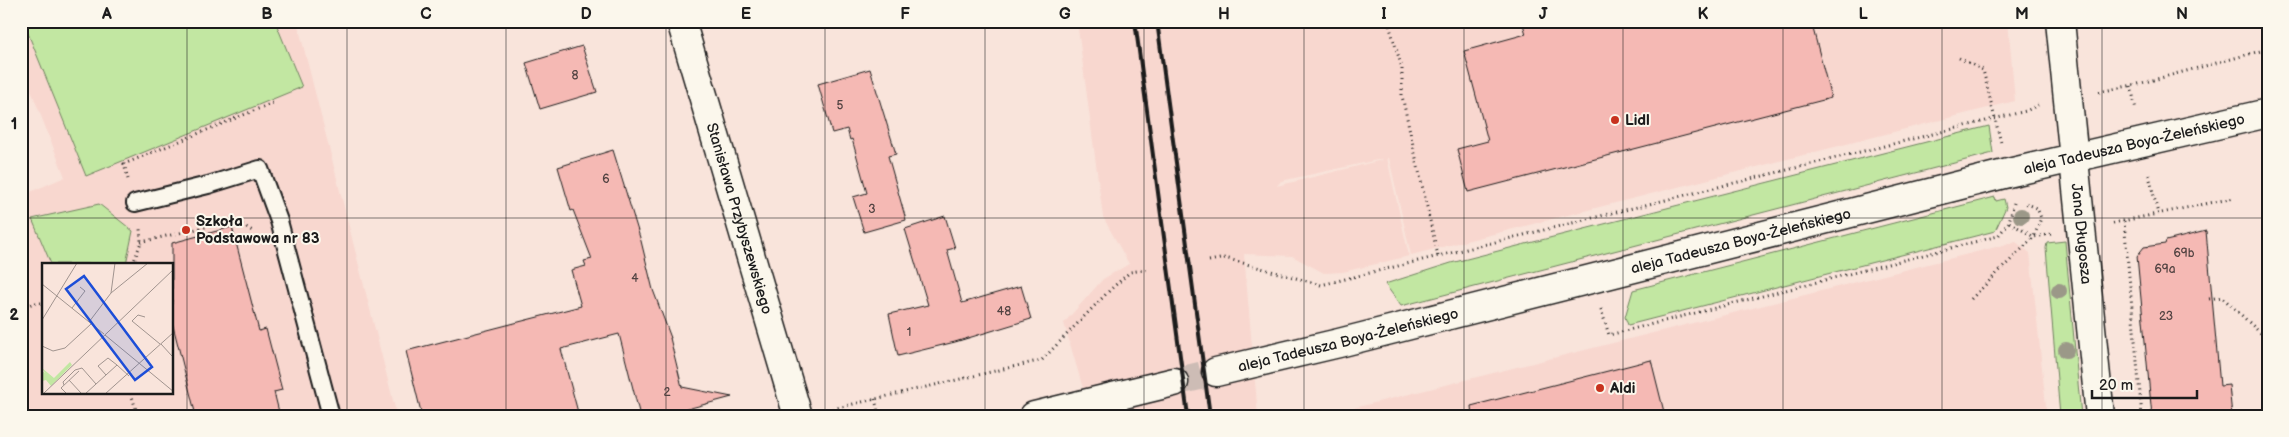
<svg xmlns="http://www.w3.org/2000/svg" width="2289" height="437" font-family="'Balsamiq Sans',sans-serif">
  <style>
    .built { fill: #f8d7cf; fill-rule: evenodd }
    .green { fill: #c2e7a2; stroke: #6f825f }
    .building { fill: #f5b9b4; stroke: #1c1c1c }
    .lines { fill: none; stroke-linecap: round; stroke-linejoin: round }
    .tertiary-tunnel { stroke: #cdbcb5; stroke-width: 28; stroke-dasharray: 28 14; stroke-linecap: butt }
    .service-casing { stroke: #1c1c1c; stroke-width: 20 }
    .minor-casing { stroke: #1c1c1c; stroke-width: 31 }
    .tertiary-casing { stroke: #1c1c1c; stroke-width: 31 }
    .path { stroke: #1c1c1c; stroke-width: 3; stroke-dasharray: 1 4; stroke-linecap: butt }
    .service { stroke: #fbf7ec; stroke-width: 16 }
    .minor { stroke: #fbf7ec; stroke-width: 28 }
    .tertiary { stroke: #fbf7ec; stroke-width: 28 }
    .rail { stroke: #1c1c1c; stroke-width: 4 }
    .tree { fill: #9b9888 }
    .grid { fill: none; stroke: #1c1c1c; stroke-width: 1; stroke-opacity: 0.55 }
    .poi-dot { fill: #c8321e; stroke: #fbf7ec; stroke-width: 2 }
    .labels { text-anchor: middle; stroke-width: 4; stroke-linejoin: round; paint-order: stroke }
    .number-label { font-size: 12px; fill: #524342 }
    .poi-label { font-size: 15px; font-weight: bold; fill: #1c1c1c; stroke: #fbf7ec; text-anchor: start }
    .street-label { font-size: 15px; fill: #1c1c1c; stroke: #fbf7ec }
    .inset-road { fill: none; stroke: #a1948f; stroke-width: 1 }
    .view { fill: #1d4ed8; fill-opacity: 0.15; stroke: #1d4ed8; stroke-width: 2.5 }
    .inset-edge { fill: none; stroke: #1c1c1c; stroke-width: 2.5 }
    .neatline { fill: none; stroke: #1c1c1c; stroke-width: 2 }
    .grid-label { font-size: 16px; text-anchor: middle; font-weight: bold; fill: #1c1c1c }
  </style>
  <rect width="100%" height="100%" fill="#f9e4db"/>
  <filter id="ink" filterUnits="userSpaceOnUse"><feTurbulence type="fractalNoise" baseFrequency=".02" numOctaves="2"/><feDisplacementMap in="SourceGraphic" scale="10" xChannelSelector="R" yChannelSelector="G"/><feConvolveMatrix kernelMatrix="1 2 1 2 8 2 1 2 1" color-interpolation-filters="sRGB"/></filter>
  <g filter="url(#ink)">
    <!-- built -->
    <path class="built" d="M21,21H297L397,416H21V196L65,177L21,65ZM44,264H172V393H44Z
      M1077,21H2008L2015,101L1411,255L1389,158H1387L1409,256L1343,272L1324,273L1292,256L1244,254L1258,416H1091L1064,323L1103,279L1129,264L1103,217ZM1382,159V160L1277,186L1281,181Z
      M2016,242L2030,253L2047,416H1322Z"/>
    <!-- green -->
    <path class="green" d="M23,21H275L302,87L86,176Z
      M1989,126L1993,153L1401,306L1385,284L1451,263Z
      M1995,197L1996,201L2004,199L2006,207L1995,231L1628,325L1625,317L1633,290Z
      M99,204L133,231L126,264H51L32,219Z
      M2065,241L2081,416H2060L2046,248L2047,243Z"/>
    <!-- building -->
    <path class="building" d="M1522,21H1811L1831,98L1468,192L1457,149L1488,141L1464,51L1526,34Z
      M582,46L597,92L540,109L526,63Z
      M870,69L896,154L888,156L906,220L864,232L853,197L867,193L852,139L850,140L847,129L832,133L818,84Z
      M613,150L641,241L653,290L671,338H670L682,387L732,397L661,416H640L619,334L561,349L579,416H422L406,351L581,306L571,270L586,266L584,261L592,259L573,210L571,211L558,167Z
      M945,216L955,248L947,250L962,303L1021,286L1031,319L955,342L898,356L889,314L928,305L905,229Z
      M232,227L259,331L266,329L282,390L274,392L280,416H196L172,322V243Z
      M2206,231L2220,386L2229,385L2232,416H2152L2137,256L2144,247L2165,244L2166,241Z
      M1651,360L1665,416H1472L1471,406Z"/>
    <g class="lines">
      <!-- tertiary-tunnel -->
      <path class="tertiary-tunnel" d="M1174,382L1216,372"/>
      <defs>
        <path id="service" d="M135,203L208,185L260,169L279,221L331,416"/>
        <g id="minor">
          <path id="s1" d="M681,21L798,416"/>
          <path id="s2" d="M2060,21L2100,416"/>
        </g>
        <g id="tertiary">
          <path id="s3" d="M1216,372L1339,343L2008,173L2268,113"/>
          <path d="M1034,416L1174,382"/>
        </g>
      </defs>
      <!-- service casing -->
      <use href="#service" class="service-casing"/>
      <!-- minor casing -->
      <use href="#minor" class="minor-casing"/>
      <!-- tertiary casing -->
      <use href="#tertiary" class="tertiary-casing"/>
      <!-- path -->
      <path class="path" d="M1388,21L1402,68V96L1438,256
        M1959,58L1983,70L2001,143
        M2131,86L2136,110
        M2099,92L2138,84L2268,49
        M2149,175L2158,214
        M128,179L124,164L275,102
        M2014,203L2009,222L2034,237L2051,234
        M2124,221L2142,416
        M2113,223L2234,198
        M141,242L235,220L254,232
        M1209,261L1225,258L1321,285L2026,111L2038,105
        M133,264L141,242L140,229
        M1971,299L2034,237L2041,218L2037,208L2025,203
        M2209,299L2222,297L2268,340
        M21,308L34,303H44
        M1601,309L1609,335L1998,236L2009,222
        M131,393L138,416
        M875,399L879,416
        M828,410L1042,360L1110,290L1130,272L1150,269"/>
      <!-- service -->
      <use href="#service" class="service"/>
      <!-- minor -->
      <use href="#minor" class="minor"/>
      <!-- tertiary -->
      <use href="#tertiary" class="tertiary"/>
      <!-- rail -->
      <path class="rail" d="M1135,21L1188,416
        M1157,21L1210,416"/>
    </g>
    <!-- trees -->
    <g class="tree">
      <circle cx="2021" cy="216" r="8"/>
      <circle cx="2059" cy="291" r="8"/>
      <circle cx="2066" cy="350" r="8"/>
    </g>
  </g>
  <!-- grid -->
  <path class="grid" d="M187,21V416M347,21V416M506,21V416M666,21V416M825,21V416M985,21V416M1144,21V416M1304,21V416M1464,21V416M1623,21V416M1783,21V416M1942,21V416M2102,21V416M21,218H2268"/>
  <!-- markers -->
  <g class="poi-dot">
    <circle cx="1615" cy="120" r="5"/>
    <circle cx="186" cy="230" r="5"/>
    <circle cx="1600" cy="388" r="5"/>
  </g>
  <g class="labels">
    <!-- number labels -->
    <g class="number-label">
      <text x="575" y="79">8</text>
      <text x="840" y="109">5</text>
      <text x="606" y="183">6</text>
      <text x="872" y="213">3</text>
      <text x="2184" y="257">69b</text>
      <text x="2165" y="273">69a</text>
      <text x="635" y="282">4</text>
      <text x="1004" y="315">48</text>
      <text x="2166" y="320">23</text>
      <text x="909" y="336">1</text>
      <text x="667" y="396">2</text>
    </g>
    <!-- poi labels -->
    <g class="poi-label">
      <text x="1625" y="125">Lidl</text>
      <text x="196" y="226">Szkoła<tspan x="196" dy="17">Podstawowa nr 83</tspan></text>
      <text x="1610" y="393">Aldi</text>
    </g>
    <!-- street labels -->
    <g class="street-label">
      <text dy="5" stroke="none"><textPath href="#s3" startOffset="946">aleja Tadeusza Boya-Żeleńskiego</textPath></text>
      <text dy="5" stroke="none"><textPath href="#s1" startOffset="206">Stanisława Przybyszewskiego</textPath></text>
      <text dy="5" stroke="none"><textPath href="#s2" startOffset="214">Jana Długosza</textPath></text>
      <text dy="5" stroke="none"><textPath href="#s3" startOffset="541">aleja Tadeusza Boya-Żeleńskiego</textPath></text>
      <text dy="5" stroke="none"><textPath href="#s3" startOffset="136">aleja Tadeusza Boya-Żeleńskiego</textPath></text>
    </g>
  </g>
  <!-- overview -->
  <g transform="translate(42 263)">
    <rect width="131" height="131" fill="#f9e4db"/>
    <path d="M28,99L30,102L9,123L4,117L0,118V108L3,110L0,105L12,115Z" fill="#c2e7a2"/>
    <path class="inset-road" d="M0,21L62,71M69,30L106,0M30,45L43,28L38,24M103,54L96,52L90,58L118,81M0,57L35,0M47,59L69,30L73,0M63,72L132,129M119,81L130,93M0,83L11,88L23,85L49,61M75,102L87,113M27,117L39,130M22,122L21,119L33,107L40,105L54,121M1,131L132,6M25,131L19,125L37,108M43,131L75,102L66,95L56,103L64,112M63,131L132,69"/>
    <path class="view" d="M42,13L110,104L93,117L24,26Z"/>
    <rect width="131" height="131" class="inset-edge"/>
  </g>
  <!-- margin -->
  <rect width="2289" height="437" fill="none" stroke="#fbf7ec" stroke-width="55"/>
  <!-- scale -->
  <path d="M2092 390v8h105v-8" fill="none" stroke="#1c1c1c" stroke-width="2.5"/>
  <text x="2099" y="390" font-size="15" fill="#1c1c1c" stroke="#fbf7ec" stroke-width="4" paint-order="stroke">20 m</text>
  <rect x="28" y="28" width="2234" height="382" class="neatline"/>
  <g class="grid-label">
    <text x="107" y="19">A</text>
    <text x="267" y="19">B</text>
    <text x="426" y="19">C</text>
    <text x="586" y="19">D</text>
    <text x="746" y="19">E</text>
    <text x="905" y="19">F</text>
    <text x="1065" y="19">G</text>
    <text x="1224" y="19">H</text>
    <text x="1384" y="19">I</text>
    <text x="1543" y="19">J</text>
    <text x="1703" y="19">K</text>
    <text x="1863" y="19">L</text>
    <text x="2022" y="19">M</text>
    <text x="2182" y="19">N</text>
    <text x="14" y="129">1</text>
    <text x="14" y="320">2</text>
  </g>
</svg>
